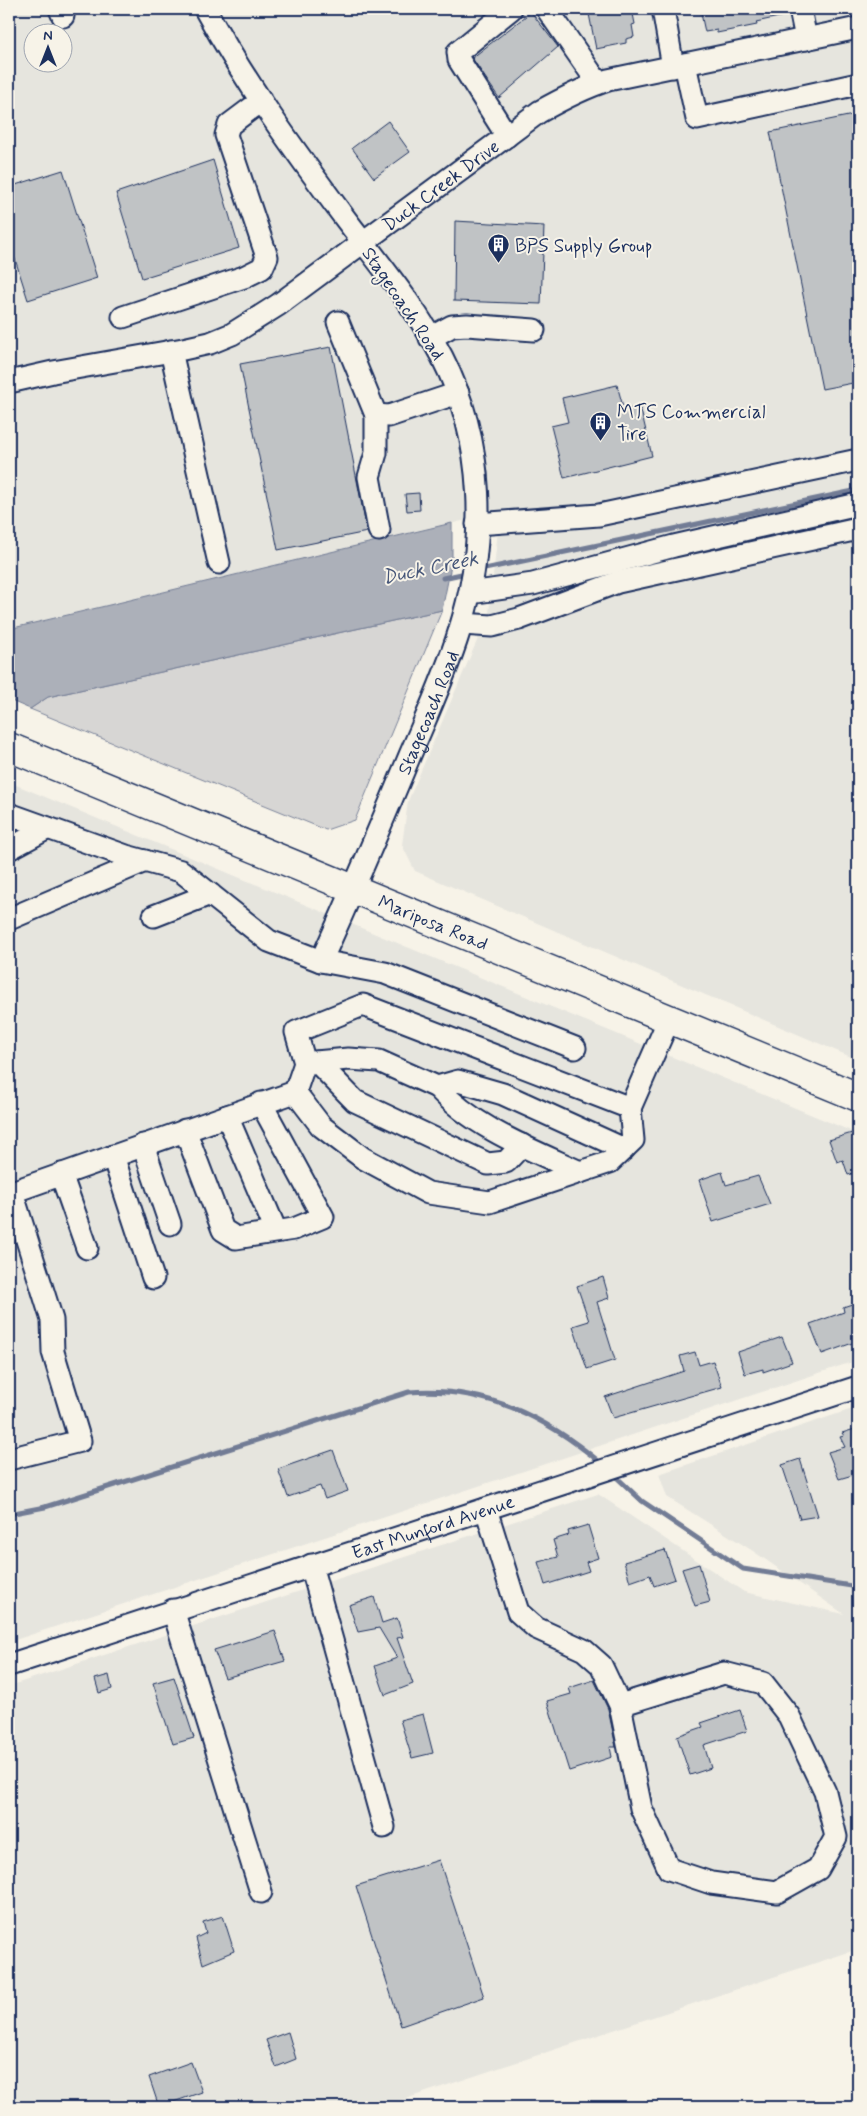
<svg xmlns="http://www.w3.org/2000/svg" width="867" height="2116" font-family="Mynerve,sans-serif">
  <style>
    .built { fill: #e6e5de; fill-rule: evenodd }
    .green { fill: #d7d6d4; stroke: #798299 }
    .water { fill: #acb0b9; stroke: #727c95 }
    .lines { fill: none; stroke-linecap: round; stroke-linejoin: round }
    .stream { stroke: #727c95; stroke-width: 5 }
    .building { fill: #c0c3c5; stroke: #1b2f5e }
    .minor-casing { stroke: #1b2f5e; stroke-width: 25 }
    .major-casing { stroke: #1b2f5e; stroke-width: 31 }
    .minor { stroke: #f7f3e8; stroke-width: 21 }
    .major { stroke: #f7f3e8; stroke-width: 28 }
    .labels { text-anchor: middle; stroke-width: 4; stroke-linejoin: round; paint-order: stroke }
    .street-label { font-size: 19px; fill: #1b2f5e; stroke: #f7f3e8 }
    .poi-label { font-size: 19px; fill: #1b2f5e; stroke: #f7f3e8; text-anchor: start }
    .water-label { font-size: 20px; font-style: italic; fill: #465679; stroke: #f7f3e8 }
  </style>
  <rect width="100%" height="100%" fill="#f7f3e8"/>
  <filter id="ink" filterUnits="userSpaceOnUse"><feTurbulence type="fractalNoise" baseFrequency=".02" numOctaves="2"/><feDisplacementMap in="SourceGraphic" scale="10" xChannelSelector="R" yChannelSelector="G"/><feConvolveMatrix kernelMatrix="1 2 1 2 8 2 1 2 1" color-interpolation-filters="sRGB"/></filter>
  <g filter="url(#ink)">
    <!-- built -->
    <path class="built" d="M9,9H858V1060L415,871L402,845L408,801L489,613L500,512L9,629ZM32,32H62V62H32Z
      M9,782L858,1134V1360L9,1642Z
      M858,1407V1949L381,2107H9V1686L598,1494L744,1592L844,1614L753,1551L667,1497L659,1474Z"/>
    <!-- green -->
    <path class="green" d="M442,610L355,820L326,830L30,709L48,697Z"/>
    <!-- water -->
    <path class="water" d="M452,523V561L442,610L48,697L30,709L9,700V629Z"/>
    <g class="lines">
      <!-- stream -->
      <path class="stream" d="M480,570L858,490
        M443,578L466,573
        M612,1473L642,1501L743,1569L858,1587
        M9,1514L45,1507L409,1392C484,1386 545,1416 602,1464"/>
    </g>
    <!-- building -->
    <path class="building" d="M588,9H632L635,24L632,25L634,37L626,39V43L596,49Z
      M700,9H788V15L756,22L757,25L717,33V30L705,32Z
      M531,12L558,47L499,98L472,58Z
      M858,114V382L822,389L770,132Z
      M388,121L410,152L374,178L352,148Z
      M213,160L239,248L142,278L116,193Z
      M63,170L97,278L28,300L9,240V187Z
      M455,221L544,226L541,304L454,301Z
      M331,347L367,532L278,550L240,364Z
      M617,385L624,410L640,406L652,456L564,478L551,426L568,422L562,398Z
      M419,493L420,510L407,511L405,494Z
      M852,1133L858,1151V1172L848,1175L843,1160L837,1162L829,1140Z
      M722,1172L726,1185L758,1176L770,1204L713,1222L699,1180Z
      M603,1277L609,1298L597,1302L615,1360L587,1369L573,1326L589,1321L577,1286Z
      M858,1302V1329H855L858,1341L822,1354L810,1324L844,1312L843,1307Z
      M782,1337L792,1362L763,1372V1369L745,1374L738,1352Z
      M695,1352L699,1365L713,1361L722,1387L613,1418L605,1397L684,1371L680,1356Z
      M858,1428V1479L856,1474L839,1479L828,1452L845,1447L840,1437L844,1436L842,1433Z
      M333,1450L348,1491L325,1499L320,1486L288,1497L278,1469Z
      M800,1459L818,1516L800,1519L782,1465Z
      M588,1525L598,1558L586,1562L589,1571L545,1585L538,1562L558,1557L553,1540L569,1535L568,1531Z
      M665,1550L675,1579L654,1586L650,1575L630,1582L624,1562Z
      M699,1564L710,1602L695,1606L682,1569Z
      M374,1597L382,1623L397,1618L403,1637L397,1638L413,1684L385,1695L375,1666L397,1658L379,1628L358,1632L349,1605Z
      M275,1631L285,1661L225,1678L214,1650Z
      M109,1675L112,1689L99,1693L95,1679Z
      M174,1677L194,1738L173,1744L153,1683Z
      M594,1680L608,1709L616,1747H610L612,1757L569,1771L547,1701L571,1694L569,1688Z
      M740,1710L747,1731L704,1745L711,1768L690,1775L677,1736L703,1727L701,1723Z
      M423,1714L433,1753L412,1758L400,1720Z
      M439,1860L484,1997L401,2026L356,1886Z
      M223,1916L234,1951L203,1964L196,1938L206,1933L203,1922Z
      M288,2032L296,2059L276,2067L266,2040Z
      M191,2062L202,2092L159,2107L149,2077Z"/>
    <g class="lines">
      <defs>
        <g id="minor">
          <path d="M60,9L63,16"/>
          <path d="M547,9L598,83"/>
          <path d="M663,9L673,67"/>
          <path d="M800,9L806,39"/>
          <path d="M685,64L697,119L858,84"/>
          <path d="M507,136L459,60L458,52L511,9"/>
          <path d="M123,317L244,277L262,268L267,257L226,135L229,125L261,101"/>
          <path d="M338,322L376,415L389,416L458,393"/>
          <path d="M430,338L452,326L467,325L534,330"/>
          <path d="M171,351L219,563"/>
          <path id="s1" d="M9,382L53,372L183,349L210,343L232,334L278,305L539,112C562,99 583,88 608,80L858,28"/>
          <path d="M376,415V453L369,477L379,530"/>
          <path d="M477,524L599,515L858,460"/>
          <path d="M470,593L533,584L674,546L858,504"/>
          <path d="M462,624L492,626L519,619L618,582L858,529"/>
          <path id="s2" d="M9,814L126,856L181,871L269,941L321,961C352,893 381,825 410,755C427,715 446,674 459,632C488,542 485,441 442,357C416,307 378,262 344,217C294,150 245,82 205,9"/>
          <path d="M9,849L48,828"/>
          <path d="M154,916L210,894"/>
          <path d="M9,919L145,861"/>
          <path d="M321,961L385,973L575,1048"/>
          <path d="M317,1062L355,1101L488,1164L506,1162L522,1145"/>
          <path d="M305,1063L348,1059L379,1061L437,1087L458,1081L503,1094L624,1149"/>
          <path d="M437,1087C474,1128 530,1149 580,1172"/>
          <path d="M295,1092L321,1126L363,1158L428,1193L490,1202L610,1162L633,1140L630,1108"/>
          <path d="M227,1116L276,1231"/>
          <path d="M185,1130L223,1230L236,1238L294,1229L323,1217L261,1103"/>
          <path d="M143,1145L170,1224"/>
          <path d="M113,1156L153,1278"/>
          <path d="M61,1174L87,1248"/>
          <path d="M9,1193L295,1092L305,1063L296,1032L363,1005L630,1108L669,1019"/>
          <path d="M9,1459L80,1441L53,1352L52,1320L12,1192"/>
          <path d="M486,1509L518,1612L536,1628L584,1650L601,1665L620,1705L641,1808L669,1869L711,1883L777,1892L818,1869L836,1837L825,1792L789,1716L763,1683L724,1673L620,1705"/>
          <path d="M311,1565L384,1827"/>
          <path d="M173,1610L261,1892"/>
          <path id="s3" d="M9,1665L858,1387"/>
        </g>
        <g id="major">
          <path id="s4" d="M9,747L858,1097"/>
        </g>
      </defs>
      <!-- minor casing -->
      <use href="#minor" class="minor-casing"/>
      <!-- major casing -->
      <use href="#major" class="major-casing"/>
      <!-- minor -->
      <use href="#minor" class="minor"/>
      <!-- major -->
      <use href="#major" class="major"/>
    </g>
  </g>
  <!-- icons -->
  <defs>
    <symbol id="building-pin" viewBox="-11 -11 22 30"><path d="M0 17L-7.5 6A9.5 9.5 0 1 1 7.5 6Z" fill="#1b2f5e" stroke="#f7f3e8"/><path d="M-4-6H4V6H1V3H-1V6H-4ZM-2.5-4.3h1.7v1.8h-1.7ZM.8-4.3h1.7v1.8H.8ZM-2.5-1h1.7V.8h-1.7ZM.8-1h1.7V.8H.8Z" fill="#fff"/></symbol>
  </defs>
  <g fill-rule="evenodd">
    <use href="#building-pin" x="486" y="232" width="25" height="34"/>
    <use href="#building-pin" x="588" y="410" width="25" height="34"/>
  </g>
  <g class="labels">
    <!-- street labels -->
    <g class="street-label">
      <text dy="7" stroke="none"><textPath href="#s1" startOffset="485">Duck Creek Drive</textPath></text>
      <text transform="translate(404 303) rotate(56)" y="7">Stagecoach Road</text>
      <text dy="7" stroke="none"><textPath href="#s2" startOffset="620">Stagecoach Road</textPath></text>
      <text dy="7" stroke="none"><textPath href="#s4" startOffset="459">Mariposa Road</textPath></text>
      <text dy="7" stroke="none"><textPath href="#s3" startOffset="446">East Munford Avenue</textPath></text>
    </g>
    <!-- poi labels -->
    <g class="poi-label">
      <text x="515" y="252">BPS Supply Group</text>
      <text x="617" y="418">MTS Commercial<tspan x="617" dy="22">Tire</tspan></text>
    </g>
    <!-- water labels -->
    <g class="water-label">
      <text transform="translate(430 567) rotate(-12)" y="7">Duck Creek</text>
    </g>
  </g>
  <!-- margin -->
  <rect width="867" height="2116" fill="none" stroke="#f7f3e8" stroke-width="30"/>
  <rect x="15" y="15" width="837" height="2086" fill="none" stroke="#1b2f5e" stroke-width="2" filter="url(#ink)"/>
  <!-- north arrow -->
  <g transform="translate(48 48)"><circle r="24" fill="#f7f3e8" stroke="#9fa5b1"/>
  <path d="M0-4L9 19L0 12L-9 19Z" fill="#1b2f5e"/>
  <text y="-8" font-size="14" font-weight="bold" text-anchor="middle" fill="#1b2f5e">N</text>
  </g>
</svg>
